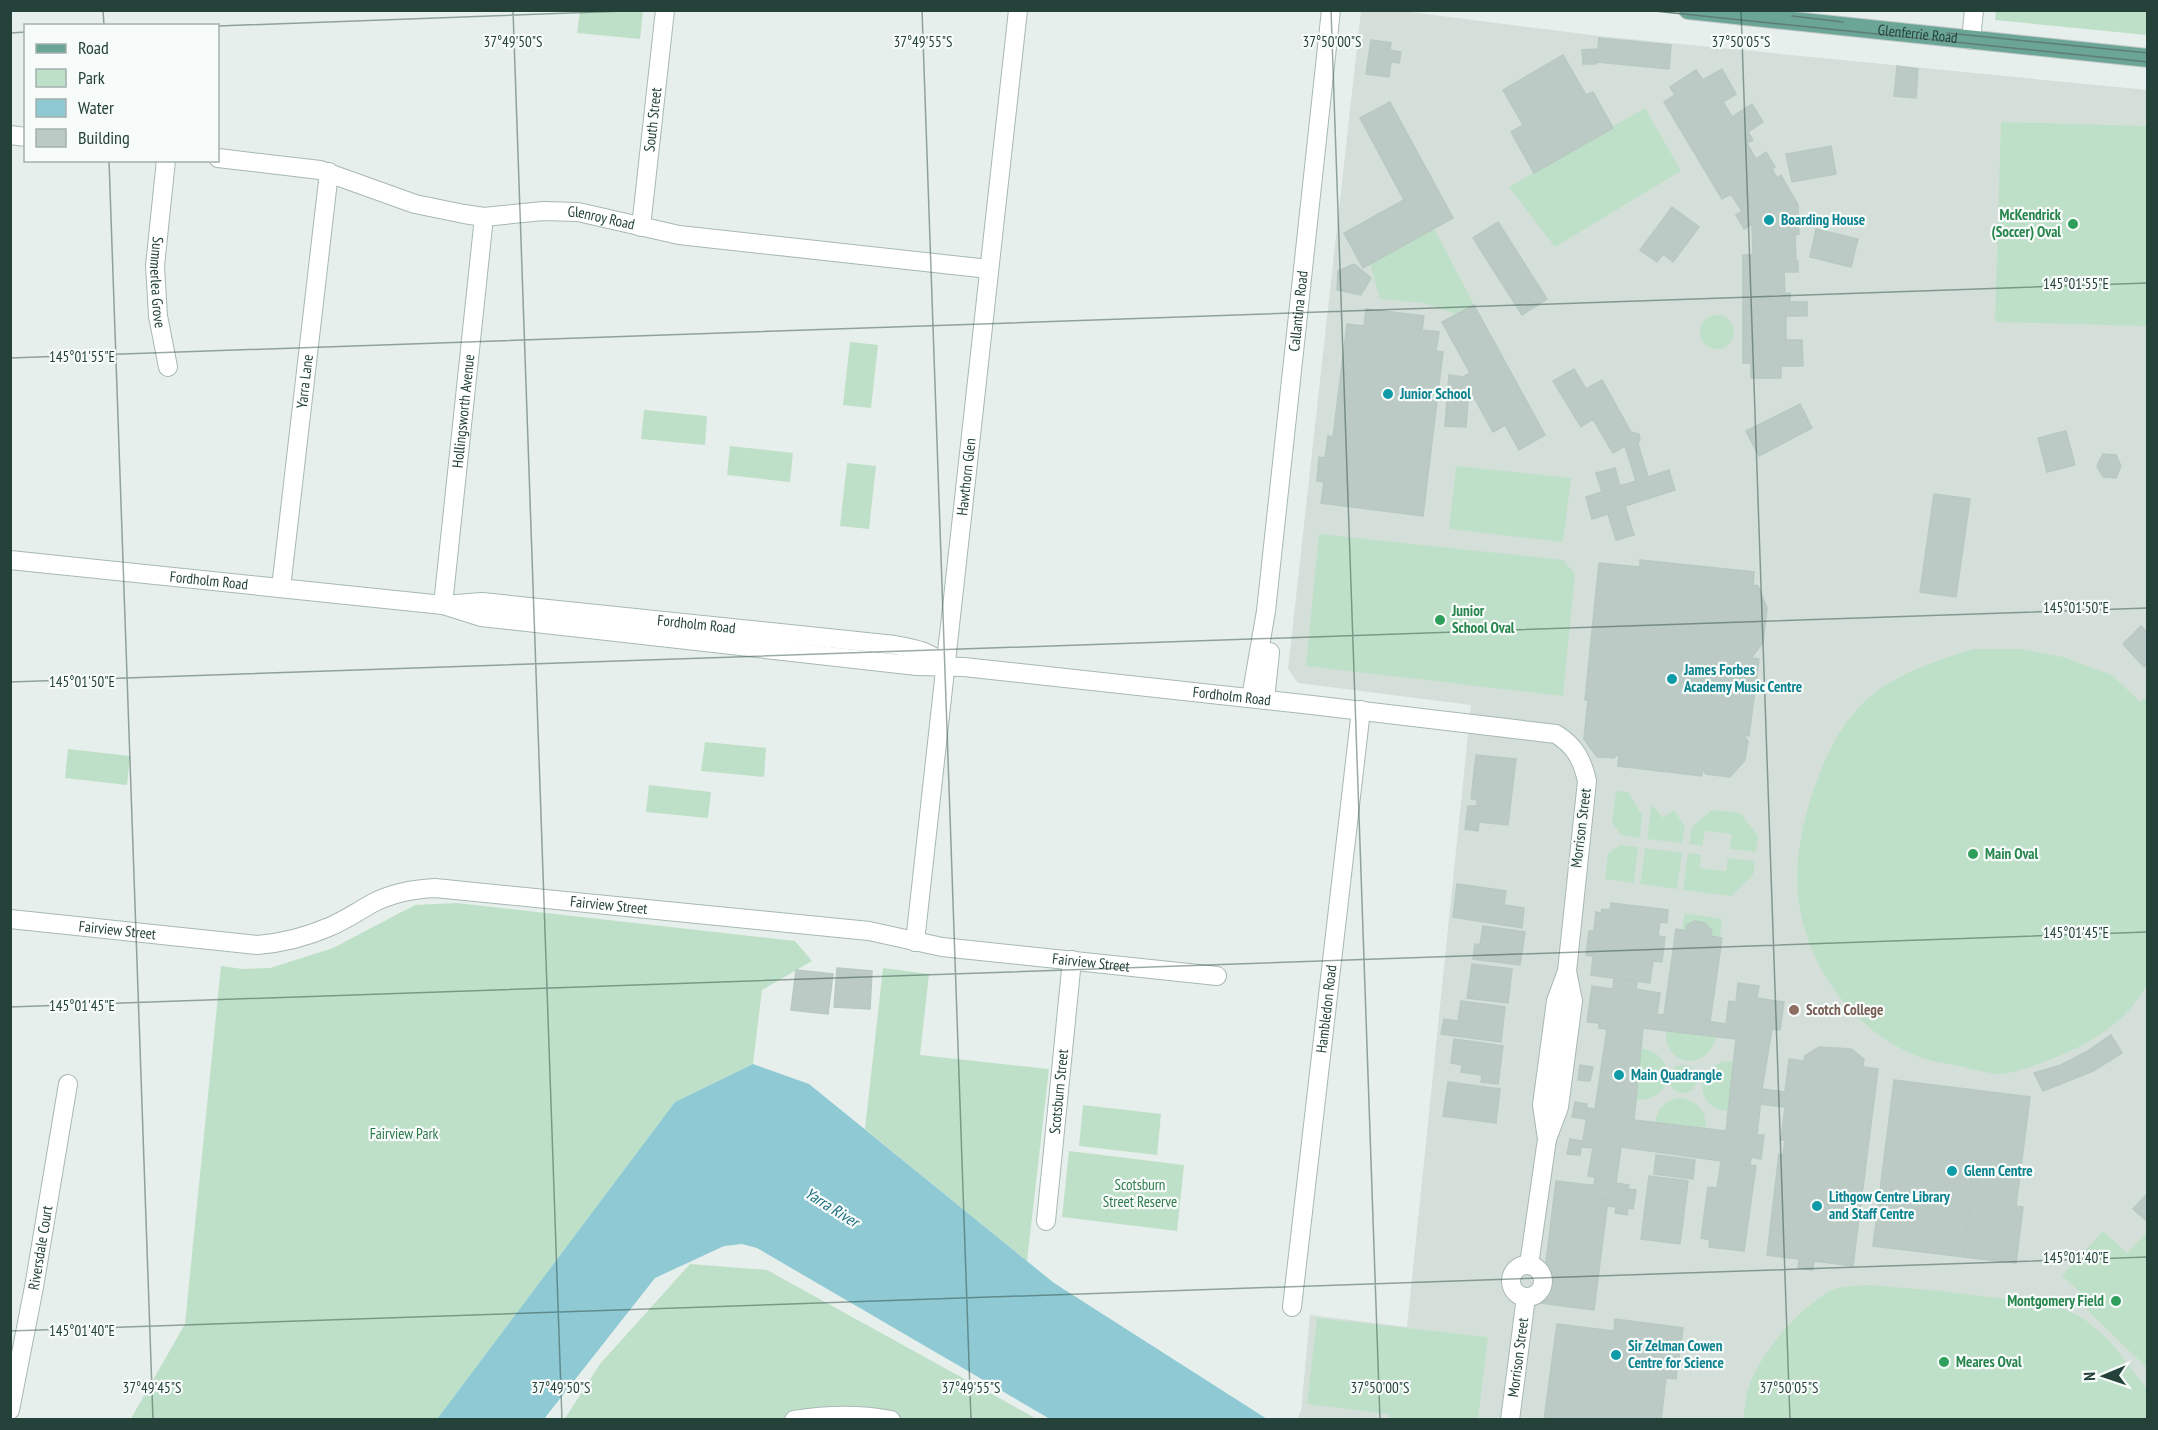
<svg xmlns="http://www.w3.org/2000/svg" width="2158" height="1430" font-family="'PT Sans Narrow',sans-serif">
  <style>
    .built { fill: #d4dfda }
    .green { fill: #bfe0c8 }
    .water { fill: #8ec9d4 }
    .building { fill: #bbcac4; stroke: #b8c9c2; stroke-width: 1.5; fill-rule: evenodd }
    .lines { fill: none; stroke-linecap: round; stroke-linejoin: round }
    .minor-casing { stroke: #a8b8b2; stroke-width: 20 }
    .major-casing { stroke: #c2cac8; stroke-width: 20 }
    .minor { stroke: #fff; stroke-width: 18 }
    .major { stroke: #6aa596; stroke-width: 18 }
    .tram { stroke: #5f7d75; stroke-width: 1.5 }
    .ticks { fill: none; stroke: #24423a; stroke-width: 1.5; stroke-opacity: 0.45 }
    .culture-dot { fill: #0f9aa8; stroke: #f7fbf9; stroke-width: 2 }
    .leisure-dot { fill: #2e9e5b; stroke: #f7fbf9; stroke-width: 2 }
    .education-dot { fill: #8d6e63; stroke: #f7fbf9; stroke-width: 2 }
    .labels { text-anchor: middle; stroke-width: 4.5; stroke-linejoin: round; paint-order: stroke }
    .street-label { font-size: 15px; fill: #24423a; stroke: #f7fbf9 }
    .leisure-label { font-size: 15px; font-weight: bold; fill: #27864d; stroke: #f7fbf9; text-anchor: start }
    .culture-label { font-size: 15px; font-weight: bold; fill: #0d838f; stroke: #f7fbf9; text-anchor: start }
    .education-label { font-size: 15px; font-weight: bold; fill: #785e54; stroke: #f7fbf9; text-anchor: start }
    .park-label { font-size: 15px; fill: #2d7a4b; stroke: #f7fbf9 }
    .water-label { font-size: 16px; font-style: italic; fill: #1c6f80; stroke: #f7fbf9 }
    .ticks-label { font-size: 15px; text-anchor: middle; fill: #24423a; stroke: #f7fbf9; stroke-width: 4.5; stroke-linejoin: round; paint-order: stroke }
  </style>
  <rect width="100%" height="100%" fill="#e6efeb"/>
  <!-- built -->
  <path class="built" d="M1361,11H1402L1599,36L2147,90V1419H1297L1301,1411L1310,1315L1407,1327L1471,705L1298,683L1288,669Z"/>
  <!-- green -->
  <path class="green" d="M580,11H643L640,39L577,33Z
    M1996,11H2147V35L1995,20Z
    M1645,108L1681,171L1555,247L1509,187Z
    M2001,122L2147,126V326L1995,322Z
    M1434,228L1474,305L1456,314L1424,303L1380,299L1370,264Z
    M1700 332a17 17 0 1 1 34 0a17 17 0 1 1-34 0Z
    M850,342L878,345L871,408L843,405Z
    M644,410L707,416L705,445L641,439Z
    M730,446L793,453L790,482L727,475Z
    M847,463L876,466L869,529L840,526Z
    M1456,466L1571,478L1563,542L1449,529Z
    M1319,534L1563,560L1575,574L1563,696L1306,666Z
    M1974,649H2022L2063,657L2112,675L2140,702L2147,697V983C2132,1019 2088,1045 2054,1058C2038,1064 2019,1072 2002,1074C1991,1075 1962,1066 1949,1064C1940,1062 1931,1061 1922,1058C1849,1032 1796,953 1797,875C1798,843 1806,808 1818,778C1829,749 1842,723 1865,701C1896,673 1935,661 1974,649Z
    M705,742L766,748L764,777L701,771Z
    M68,749L130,756L127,785L65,778Z
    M649,785L711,792L708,818L646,812Z
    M1616,791L1628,792L1642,815L1640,838L1621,835L1612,823Z
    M1652,804L1663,818L1674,810L1685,827L1682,843L1647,839Z
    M1712,810L1740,813L1758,836L1756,852L1730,849L1732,834L1705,831L1702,846L1689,844L1692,827Z
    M1620,845L1638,847L1634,883L1605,879L1608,854Z
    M1645,848L1682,853L1677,889L1640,884Z
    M1688,853L1701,855L1700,868L1726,871L1728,858L1755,861L1753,875L1731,896L1683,890Z
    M457,903L795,941L812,961L762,990L753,1064L675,1102L437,1419L130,1420L185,1324L221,966L243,969L270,968L333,948L415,905Z
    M1685,913L1722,919L1720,937L1711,936L1712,931L1705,922L1694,921L1687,926L1686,931L1682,930Z
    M883,968L929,974L920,1055L1049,1069L1027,1261L865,1129Z
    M1666,1030L1716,1036C1709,1073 1663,1067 1666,1030Z
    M1641,1048C1680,1056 1675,1100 1636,1100Z
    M1734,1061L1728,1111C1691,1109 1695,1059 1734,1061Z
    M1669 1079a14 14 0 1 1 28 0a14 14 0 1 1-28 0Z
    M1679,1098C1697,1100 1706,1110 1706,1128L1655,1122C1658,1108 1666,1100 1679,1098Z
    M1083,1105L1161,1114L1157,1155L1079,1146Z
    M1069,1151L1184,1165L1177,1231L1062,1217Z
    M2103,1231L2127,1253L2147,1232V1368L2081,1304L2087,1298L2062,1276Z
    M690,1264L767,1270L1037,1419L564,1420L600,1364Z
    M1869,1285L1941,1291L2022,1301L2060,1307L2083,1318L2109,1340L2147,1389V1419H1743C1745,1408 1746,1394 1750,1383C1764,1349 1797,1311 1828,1292C1840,1285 1856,1286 1869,1285Z
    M1317,1318L1488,1337L1478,1419H1389V1414L1307,1404Z"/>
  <!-- water -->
  <path class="water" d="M753,1064L809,1084L1054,1283L1267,1419H1050L757,1248L742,1244L724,1246L655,1278L544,1419H437L675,1102Z"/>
  <!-- building -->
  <path class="building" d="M1599,38L1671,45L1669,69L1597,62L1596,64H1583L1582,50L1598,49Z
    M1371,40L1391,43L1390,50L1401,52L1399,63L1391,62L1389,77L1366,74Z
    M1563,55L1586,95L1593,92L1613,128L1534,173L1511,132L1523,125L1503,90Z
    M1897,66L1918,69L1916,98L1894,96Z
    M1722,69L1736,94L1723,102L1732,117L1752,104L1763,122L1748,132L1753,140L1747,143L1756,159L1766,152L1775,167L1772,169L1777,178L1781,175L1798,205L1799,234L1795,235L1796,261H1798V272H1784L1785,294L1790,293V302H1807V316H1786V340H1802L1803,366H1781V378H1751V363H1743V255H1753L1752,224L1744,229L1736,215L1742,211L1731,194L1722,199L1664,102L1675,95L1670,87L1696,70L1703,80Z
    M1390,102L1453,218L1363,268L1344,233L1404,200L1360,118Z
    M1831,146L1836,174L1792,182L1786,154Z
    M1672,207L1699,227L1673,262L1663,254L1657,262L1640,250Z
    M1498,222L1547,299L1522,315L1473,238Z
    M1816,229L1858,239L1851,267L1810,257Z
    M1354,264L1371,278L1361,295L1337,290L1338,271Z
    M1474,305L1545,435L1519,450L1505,425L1493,432L1463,377L1470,373L1442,322Z
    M1366,309L1424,316L1422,330L1439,332L1436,351L1443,352L1423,516L1321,503L1324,482L1317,481L1319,457L1325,458L1328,436L1333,437L1347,324L1364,326Z
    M1574,369L1586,389L1602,380L1631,432L1639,434L1640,440L1638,444L1648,477L1669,470L1675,490L1625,506L1634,535L1616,540L1608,514L1592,519L1586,497L1602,492L1596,473L1615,468L1620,486L1636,481L1625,446L1613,453L1593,419L1581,427L1553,381Z
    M1449,375L1463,377L1469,387L1466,427L1445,426Z
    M1800,404L1812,428L1759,456L1746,431Z
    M2066,431L2075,465L2047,472L2038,438Z
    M2103,454L2116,455L2121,466L2116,478L2103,477L2097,466Z
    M1934,494L1970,499L1956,597L1920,592Z
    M1640,560L1754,572L1753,585L1758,586L1767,608L1763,643L1751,658L1759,659L1749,736L1743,735L1748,741L1745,760L1730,777L1706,774L1702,768V776L1618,766L1619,754L1614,758L1597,757L1584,739L1588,700H1585L1599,563L1640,567Z
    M2141,626L2148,633V664L2144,667L2123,644Z
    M1476,755L1516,759L1508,825L1479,822L1478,831L1465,829L1468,806H1477V800L1471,799Z
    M1457,884L1506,891L1504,905L1524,908L1522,928L1453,917Z
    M1611,903L1668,910L1667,923L1660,922L1658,936L1665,937L1662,962L1653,961L1650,983L1591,975L1593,956L1586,955L1589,931H1594L1596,912L1601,913L1602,909L1610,910Z
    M1694,921L1705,923L1712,931L1711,936L1722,938L1710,1022L1664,1015L1676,929L1686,931V926Z
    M1483,926L1525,932L1520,965L1473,959L1475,944L1480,945Z
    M1472,964L1512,969L1508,1003L1467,998Z
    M837,968L872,971L870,1009L834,1007Z
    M796,970L833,974L828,1014L791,1010Z
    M1614,978L1637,981L1636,989L1660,993L1657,1014L1726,1024L1729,1001L1736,1002L1738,983L1759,986L1757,998L1784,1002L1780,1030L1772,1029L1762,1089L1757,1135H1764L1761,1159L1751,1157L1750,1165L1621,1147L1615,1190L1598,1188V1186L1594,1185L1595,1177L1588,1176L1593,1148L1582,1147L1588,1108L1595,1109L1607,1029L1599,1028V1023L1587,1022L1592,986L1613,989ZM1643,1028L1736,1039L1726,1131L1634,1120Z
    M1461,1001L1505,1007L1501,1042L1441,1034L1444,1019L1458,1021Z
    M2111,1035L2122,1053L2093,1071L2043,1091L2034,1073L2061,1065L2086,1052Z
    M1454,1039L1503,1046L1498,1084L1481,1082L1482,1075L1461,1072L1462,1065L1451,1063Z
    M1819,1047L1851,1049L1864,1059L1863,1067L1878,1069L1853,1266L1814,1261L1813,1270L1798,1268L1799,1259L1767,1255L1779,1154L1783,1155L1785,1140H1781L1785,1107L1761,1104L1762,1089L1785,1092L1789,1059L1804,1061L1805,1056Z
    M1580,1065L1593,1067L1590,1081L1578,1080Z
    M1894,1080L2030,1097L2016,1206L1970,1201L1964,1257L1873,1246Z
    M1448,1082L1500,1089L1496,1123L1443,1116Z
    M1575,1102L1587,1104L1585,1119L1572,1117Z
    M1570,1139L1582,1141L1580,1155L1567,1154Z
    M1656,1155L1695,1160L1693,1179L1654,1174Z
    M1721,1161L1756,1166L1744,1251L1709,1247L1710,1240L1701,1238L1708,1187L1717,1188Z
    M1649,1176L1688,1181L1680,1244L1641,1239Z
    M1556,1181L1598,1186L1597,1198L1608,1199L1594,1310L1541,1303Z
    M1616,1183L1629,1185L1628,1189L1636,1190L1633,1209L1628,1208L1627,1215L1615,1213L1616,1207L1607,1206L1608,1199L1597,1198L1598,1188L1615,1190Z
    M2148,1193V1222L2133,1209Z
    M1970,1201L2023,1207L2016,1263L1964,1257Z
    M1615,1319L1683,1328L1676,1379L1666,1378L1661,1420H1544L1557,1324L1614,1331Z"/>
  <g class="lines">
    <defs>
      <g id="minor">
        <path d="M1971,40L1974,10"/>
        <path d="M10,135L26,137"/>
        <path id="s1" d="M218,158L320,170L415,204L464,214L484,217L543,211L578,212L679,235L989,269"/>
        <path id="s2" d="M166,160L155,266L158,316L168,367"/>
        <path id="s3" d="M641,227L665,10"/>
        <path id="s4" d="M10,560L443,605L482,602L895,645C917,649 928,651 945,665"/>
        <path id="s5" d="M281,588L329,172"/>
        <path id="s6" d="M443,605L481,617L917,666L964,667L1312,705L1556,734C1575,746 1582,759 1587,781L1567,971L1556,1001L1542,1105L1547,1139"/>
        <path id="s7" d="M443,605L484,217"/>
        <path id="s8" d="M1251,698L1266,611L1331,10"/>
        <path d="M1265,700L1270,652"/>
        <path id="s9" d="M10,919L257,945C282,943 306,937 329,927C344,921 358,911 373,903C392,893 413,889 435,888L869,931L942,947L1217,976"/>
        <path id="s10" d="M915,942L1018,10"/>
        <path id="s11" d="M1046,1221L1072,960"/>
        <path d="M1529,1265L1547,1139L1559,1107L1573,1001L1567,971"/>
        <circle cx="1527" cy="1281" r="16"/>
        <path id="s12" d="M1292,1307L1361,710"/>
        <path id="s13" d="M10,1410L34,1287L68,1084"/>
        <path d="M794,1420C825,1415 859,1414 891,1420"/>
        <path id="s14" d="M1510,1420L1526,1297"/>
      </g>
      <g id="major">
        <path id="s15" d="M1688,10L2148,58"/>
      </g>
    </defs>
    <!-- minor casing -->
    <use href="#minor" class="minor-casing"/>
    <!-- major casing -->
    <use href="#major" class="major-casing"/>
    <!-- minor -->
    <use href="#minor" class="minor"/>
    <!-- major -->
    <use href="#major" class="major"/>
    <!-- tram -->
    <path class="tram" d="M1645,10L2148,62
      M1792,16L1843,22
      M1947,33L2148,53"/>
  </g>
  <!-- ticks -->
  <path class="ticks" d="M103,10L104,26M513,10L562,1420M922,10L971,1420M1331,10L1380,1420M1741,10L1790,1420M218,26L653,10M10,33L26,32M109,160L153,1420M10,358L2148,283M10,682L2148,608M10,1007L2148,932M10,1331L2148,1257"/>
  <!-- markers -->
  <g class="culture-dot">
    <circle cx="1769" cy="220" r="6"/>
    <circle cx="1388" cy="394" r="6"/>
    <circle cx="1672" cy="679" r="6"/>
    <circle cx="1619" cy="1075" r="6"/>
    <circle cx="1952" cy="1171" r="6"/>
    <circle cx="1817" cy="1206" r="6"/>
    <circle cx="1616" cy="1355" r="6"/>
  </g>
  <g class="leisure-dot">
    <circle cx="2073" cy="224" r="6"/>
    <circle cx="1440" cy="620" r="6"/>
    <circle cx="1973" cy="854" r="6"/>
    <circle cx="2116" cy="1301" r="6"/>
    <circle cx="1944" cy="1362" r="6"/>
  </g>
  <circle class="education-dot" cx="1794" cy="1010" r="6"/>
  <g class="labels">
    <!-- street labels -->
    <g class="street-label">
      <text dy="5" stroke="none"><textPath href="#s15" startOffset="231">Glenferrie Road</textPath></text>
      <text dy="5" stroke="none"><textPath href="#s3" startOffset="108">South Street</textPath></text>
      <text dy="5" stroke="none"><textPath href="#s1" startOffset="392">Glenroy Road</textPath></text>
      <text dy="5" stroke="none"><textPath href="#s2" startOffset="123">Summerlea Grove</textPath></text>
      <text dy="5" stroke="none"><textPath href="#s8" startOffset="390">Callantina Road</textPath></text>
      <text dy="5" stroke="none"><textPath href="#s5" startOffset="208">Yarra Lane</textPath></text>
      <text dy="5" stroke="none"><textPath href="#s7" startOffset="195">Hollingsworth Avenue</textPath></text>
      <text dy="5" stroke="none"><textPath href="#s10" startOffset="468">Hawthorn Glen</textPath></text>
      <text dy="5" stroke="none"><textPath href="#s4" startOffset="200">Fordholm Road</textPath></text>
      <text dy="5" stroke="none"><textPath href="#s4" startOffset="690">Fordholm Road</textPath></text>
      <text dy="5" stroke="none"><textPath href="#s6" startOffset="795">Fordholm Road</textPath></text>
      <text transform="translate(1581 828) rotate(-83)" y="5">Morrison Street</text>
      <text dy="5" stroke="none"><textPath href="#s9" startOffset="612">Fairview Street</textPath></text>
      <text dy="5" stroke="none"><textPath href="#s9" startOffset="108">Fairview Street</textPath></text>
      <text dy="5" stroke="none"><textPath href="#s9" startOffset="1098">Fairview Street</textPath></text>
      <text dy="5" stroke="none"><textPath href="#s12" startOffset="300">Hambledon Road</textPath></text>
      <text dy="5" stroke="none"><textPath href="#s11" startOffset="130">Scotsburn Street</textPath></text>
      <text dy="5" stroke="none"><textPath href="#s13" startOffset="165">Riversdale Court</textPath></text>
      <text dy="5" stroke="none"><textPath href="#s14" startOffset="63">Morrison Street</textPath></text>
    </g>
    <!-- leisure labels -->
    <g class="leisure-label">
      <text x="2061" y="220" text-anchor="end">McKendrick<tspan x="2061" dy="17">(Soccer) Oval</tspan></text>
      <text x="1452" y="616">Junior<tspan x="1452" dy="17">School Oval</tspan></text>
      <text x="1985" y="859">Main Oval</text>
      <text x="2104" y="1306" text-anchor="end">Montgomery Field</text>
      <text x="1956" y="1367">Meares Oval</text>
    </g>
    <!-- culture labels -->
    <g class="culture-label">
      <text x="1781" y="225">Boarding House</text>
      <text x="1400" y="399">Junior School</text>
      <text x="1684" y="675">James Forbes<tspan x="1684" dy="17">Academy Music Centre</tspan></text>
      <text x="1631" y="1080">Main Quadrangle</text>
      <text x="1964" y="1176">Glenn Centre</text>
      <text x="1829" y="1202">Lithgow Centre Library<tspan x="1829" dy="17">and Staff Centre</tspan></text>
      <text x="1628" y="1351">Sir Zelman Cowen<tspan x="1628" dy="17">Centre for Science</tspan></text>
    </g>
    <!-- education labels -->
    <g class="education-label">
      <text x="1806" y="1015">Scotch College</text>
    </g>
    <!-- park labels -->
    <g class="park-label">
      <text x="404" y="1139">Fairview Park</text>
      <text x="1140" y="1190">Scotsburn<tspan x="1140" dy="17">Street Reserve</tspan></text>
    </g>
    <!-- water labels -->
    <g class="water-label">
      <text transform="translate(832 1207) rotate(32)" y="6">Yarra River</text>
    </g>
  </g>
  <g class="ticks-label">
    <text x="513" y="47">37°49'50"S</text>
    <text x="923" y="47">37°49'55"S</text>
    <text x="1332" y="47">37°50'00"S</text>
    <text x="1741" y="47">37°50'05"S</text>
    <text x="2076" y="289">145°01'55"E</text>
    <text x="82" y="362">145°01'55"E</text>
    <text x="2076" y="613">145°01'50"E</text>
    <text x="82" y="687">145°01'50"E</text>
    <text x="2076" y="938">145°01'45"E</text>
    <text x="82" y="1011">145°01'45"E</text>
    <text x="2076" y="1263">145°01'40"E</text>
    <text x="82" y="1336">145°01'40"E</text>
    <text x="152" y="1393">37°49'45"S</text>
    <text x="561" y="1393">37°49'50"S</text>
    <text x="971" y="1393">37°49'55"S</text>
    <text x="1380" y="1393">37°50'00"S</text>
    <text x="1789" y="1393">37°50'05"S</text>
  </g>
  <!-- border -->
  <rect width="2158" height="1430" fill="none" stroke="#24423a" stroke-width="24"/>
  <!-- legend -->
  <rect x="24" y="24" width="195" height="138" fill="#f7fbf9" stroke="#a3b1ad" stroke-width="1.5"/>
  <rect x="36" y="44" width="30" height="9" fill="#6aa596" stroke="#a3b1ad" stroke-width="1.5"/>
  <text x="78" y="54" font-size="18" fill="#24423a">Road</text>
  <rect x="36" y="69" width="30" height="18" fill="#bfe0c8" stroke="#a3b1ad" stroke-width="1.5"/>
  <text x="78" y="84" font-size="18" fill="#24423a">Park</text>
  <rect x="36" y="99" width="30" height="18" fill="#8ec9d4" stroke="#a3b1ad" stroke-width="1.5"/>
  <text x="78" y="114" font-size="18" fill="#24423a">Water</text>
  <rect x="36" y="129" width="30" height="18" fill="#bbcac4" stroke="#a3b1ad" stroke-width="1.5"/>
  <text x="78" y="144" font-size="18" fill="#24423a">Building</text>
  <!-- north arrow -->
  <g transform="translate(2104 1376) rotate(268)" stroke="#f7fbf9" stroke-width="4.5" paint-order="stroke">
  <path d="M0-4.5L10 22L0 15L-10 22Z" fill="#24423a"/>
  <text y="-9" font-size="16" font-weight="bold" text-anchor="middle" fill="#24423a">N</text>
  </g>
</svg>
